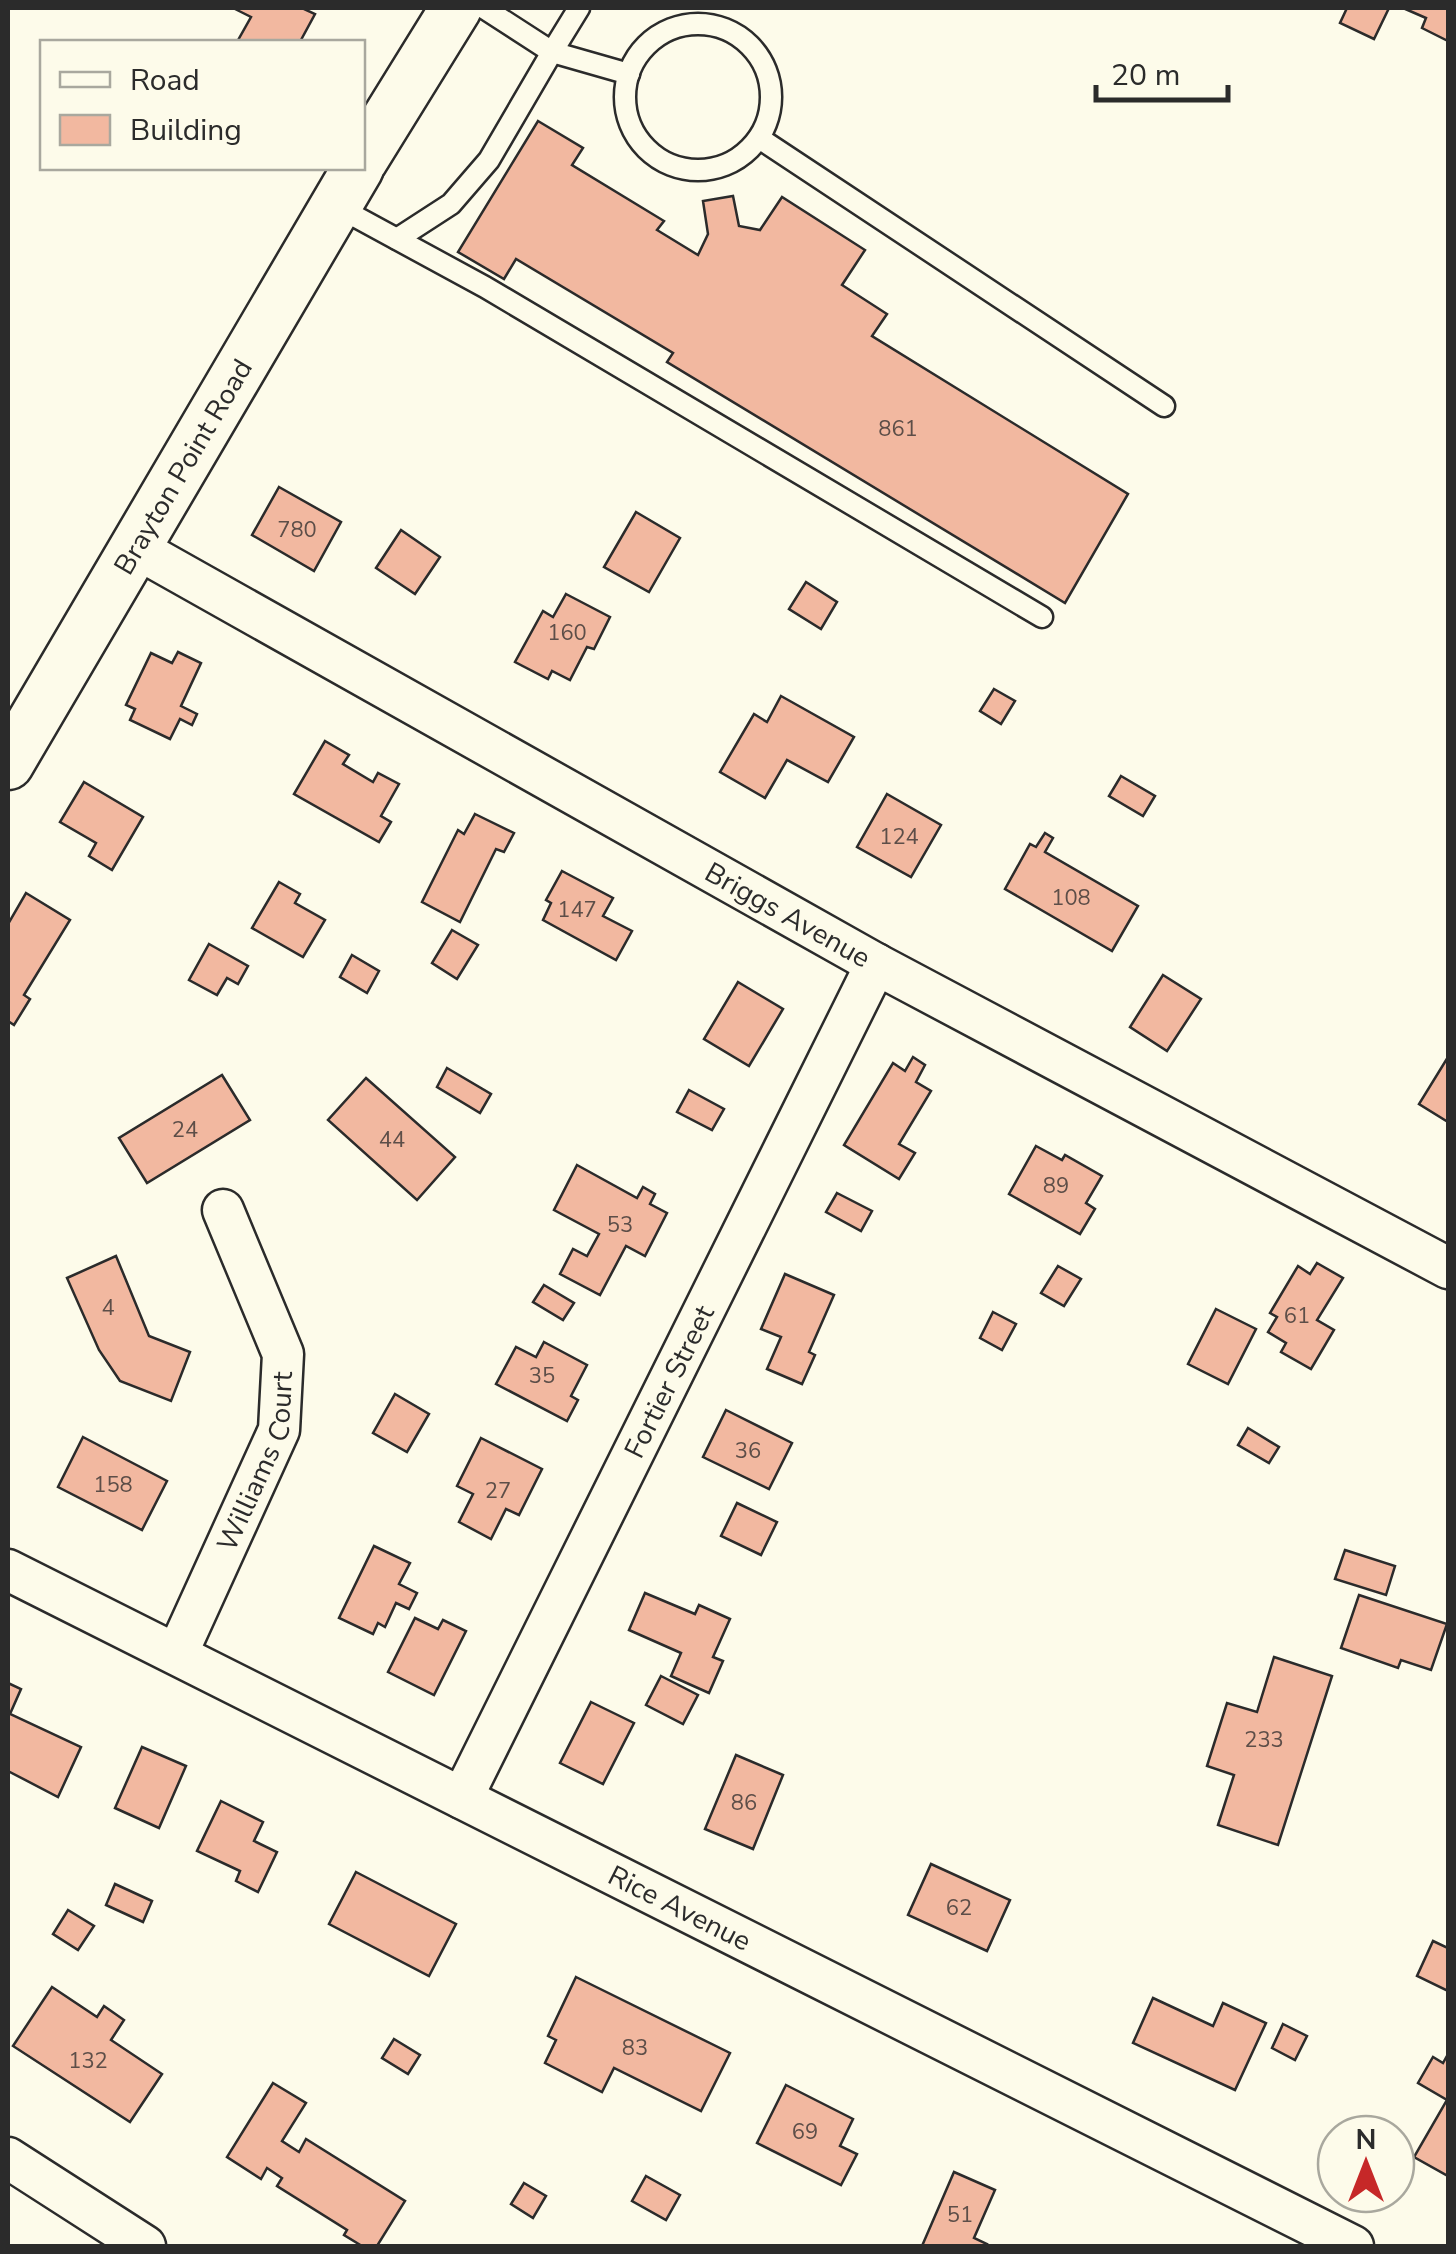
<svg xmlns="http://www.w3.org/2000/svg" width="1456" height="2254" viewBox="0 0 1456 2254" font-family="'Nunito Sans',sans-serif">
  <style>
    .building { fill: #f2b8a0; stroke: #2b2b2b; stroke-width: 2.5 }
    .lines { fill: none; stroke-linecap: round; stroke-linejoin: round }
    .service-casing { stroke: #2b2b2b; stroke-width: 25 }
    .minor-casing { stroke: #2b2b2b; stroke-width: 45 }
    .tertiary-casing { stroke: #2b2b2b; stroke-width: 55 }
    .service { stroke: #fdfbea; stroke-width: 20 }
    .minor { stroke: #fdfbea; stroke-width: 40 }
    .tertiary { stroke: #fdfbea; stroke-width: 50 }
    .labels { text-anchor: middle; stroke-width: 8; stroke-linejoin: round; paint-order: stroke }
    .number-label { font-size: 22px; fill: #5d4e48 }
    .street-label { font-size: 28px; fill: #2b2b2b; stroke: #fdfbea }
  </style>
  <rect width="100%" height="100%" fill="#fdfbea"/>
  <g class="building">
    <polygon points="233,8 302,8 315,14 301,40 307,42 237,42 251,17"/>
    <polygon points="1347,8 1389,8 1374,39 1340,23"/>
    <polygon points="1403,8 1448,8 1448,41 1422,28 1426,18"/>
    <polygon points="538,121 583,148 572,165 664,221 657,230 698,255 708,234 703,201 733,196 739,226 760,230 782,197 865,250 842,285 887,314 872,336 1128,494 1065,603 667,362 673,353 516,259 504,279 458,252"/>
    <polygon points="279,487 341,522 314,571 252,535"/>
    <polygon points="636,512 680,538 649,592 604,567"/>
    <polygon points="401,530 440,557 415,594 376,568"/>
    <polygon points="806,582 837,602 821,629 789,609"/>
    <polygon points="566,594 610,617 594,649 587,647 570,680 552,671 548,679 515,662 543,611 553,617"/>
    <polygon points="178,652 201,663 181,706 197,714 192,725 180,719 170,739 130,720 135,709 126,705 151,653 172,663"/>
    <polygon points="994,689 1015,701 1001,724 980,711"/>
    <polygon points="781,696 854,737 828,782 787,760 765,798 720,772 754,714 767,722"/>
    <polygon points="325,741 349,755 343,764 373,782 378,773 399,784 381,816 391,822 379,842 294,794"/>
    <polygon points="1121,776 1155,796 1143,816 1109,796"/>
    <polygon points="84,782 143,817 112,870 89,856 96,843 60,822"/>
    <polygon points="887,794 941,825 911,877 857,847"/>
    <polygon points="475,814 514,833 504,852 496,849 460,922 422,902 458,830 464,834"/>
    <polygon points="1045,833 1053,838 1045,852 1138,906 1112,951 1005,889 1030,844 1036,847"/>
    <polygon points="562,871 613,898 603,916 632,931 616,960 543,920 551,903 546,900"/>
    <polygon points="279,882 300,894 295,903 325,920 303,957 252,928"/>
    <polygon points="26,893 70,920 24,995 30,999 14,1025 8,1021 8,924"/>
    <polygon points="452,930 478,945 457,979 432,963"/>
    <polygon points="209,944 248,966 238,984 227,978 217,995 189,980"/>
    <polygon points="352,955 379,971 367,993 340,977"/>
    <polygon points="1163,975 1201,999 1167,1051 1130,1027"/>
    <polygon points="738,982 783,1009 749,1066 704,1039"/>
    <polygon points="913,1057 925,1065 916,1082 931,1091 899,1144 915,1153 899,1179 844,1145 893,1063 905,1071"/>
    <polygon points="1448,1057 1448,1122 1419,1104"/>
    <polygon points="447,1068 491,1094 480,1113 437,1087"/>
    <polygon points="222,1075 250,1120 147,1183 119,1138"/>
    <polygon points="366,1078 455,1157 417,1200 328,1120"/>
    <polygon points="689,1090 724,1109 712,1130 677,1112"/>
    <polygon points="1036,1146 1062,1160 1065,1155 1102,1176 1086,1203 1095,1209 1080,1234 1009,1194"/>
    <polygon points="577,1165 637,1198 643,1187 655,1194 650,1204 667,1213 645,1256 626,1246 600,1295 560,1274 573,1249 587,1256 599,1234 554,1210"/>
    <polygon points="837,1193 872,1211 861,1231 826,1212"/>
    <polygon points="116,1256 149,1336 190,1352 171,1401 120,1381 99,1350 67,1278"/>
    <polygon points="1317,1263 1343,1278 1317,1320 1334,1330 1311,1369 1281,1352 1286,1343 1268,1332 1277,1317 1270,1313 1298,1266 1310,1274"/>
    <polygon points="1058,1266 1081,1279 1064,1306 1041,1293"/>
    <polygon points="785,1274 834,1295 809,1352 815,1355 802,1384 767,1369 781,1337 761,1329"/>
    <polygon points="544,1285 574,1303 563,1320 533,1302"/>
    <polygon points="1216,1309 1256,1329 1228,1384 1188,1364"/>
    <polygon points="993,1312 1016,1324 1002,1350 980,1338"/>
    <polygon points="544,1342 587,1365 571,1396 578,1400 567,1421 496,1384 516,1347 536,1357"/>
    <polygon points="395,1394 429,1414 407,1452 373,1433"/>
    <polygon points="726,1410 792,1443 769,1489 703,1457"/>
    <polygon points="1248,1428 1279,1447 1269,1463 1238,1445"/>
    <polygon points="83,1437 167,1481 142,1530 58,1487"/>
    <polygon points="481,1438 542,1469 519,1515 506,1509 491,1539 459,1522 473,1494 457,1486"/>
    <polygon points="737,1503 777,1522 761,1555 721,1536"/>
    <polygon points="374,1546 410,1563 399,1584 417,1593 409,1609 396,1603 385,1627 378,1623 373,1634 339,1618"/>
    <polygon points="1345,1550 1395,1566 1386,1595 1335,1579"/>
    <polygon points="645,1593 695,1614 699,1605 730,1619 713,1657 723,1661 709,1693 671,1676 681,1653 629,1630"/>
    <polygon points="1359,1595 1447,1624 1431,1670 1401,1660 1398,1668 1341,1648"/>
    <polygon points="415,1618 438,1629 443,1620 466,1631 434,1695 388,1672"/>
    <polygon points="1274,1657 1332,1676 1278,1845 1218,1825 1234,1775 1207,1766 1227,1703 1257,1712"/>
    <polygon points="661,1676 698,1695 683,1724 646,1705"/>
    <polygon points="8,1683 21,1689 10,1714 81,1747 58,1797 8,1771"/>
    <polygon points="591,1702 634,1723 603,1784 560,1763"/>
    <polygon points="142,1747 186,1766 159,1828 115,1808"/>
    <polygon points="736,1755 783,1775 753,1849 705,1829"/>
    <polygon points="221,1801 263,1822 254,1841 277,1852 258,1892 236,1881 240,1871 197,1851"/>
    <polygon points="931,1864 1010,1900 987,1951 908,1915"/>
    <polygon points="356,1872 456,1924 429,1976 329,1924"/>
    <polygon points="115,1884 152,1901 143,1922 106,1905"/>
    <polygon points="68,1910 94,1926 78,1950 53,1934"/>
    <polygon points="1433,1941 1448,1948 1448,1991 1417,1976"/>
    <polygon points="576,1977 730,2053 701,2111 614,2068 602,2092 545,2063 556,2040 548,2036"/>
    <polygon points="52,1987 97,2017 104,2006 124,2020 111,2040 162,2074 130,2122 13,2046"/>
    <polygon points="1153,1998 1213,2026 1223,2003 1266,2023 1235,2090 1133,2043"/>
    <polygon points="1283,2024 1307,2036 1295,2060 1272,2048"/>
    <polygon points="394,2039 420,2055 408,2074 382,2058"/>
    <polygon points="1448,2054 1448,2176 1414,2157 1447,2100 1418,2083 1433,2057 1443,2063"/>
    <polygon points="273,2083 306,2103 282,2141 299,2152 306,2139 405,2201 377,2246 362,2246 344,2235 347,2230 277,2186 282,2178 267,2168 261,2179 227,2157"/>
    <polygon points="786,2085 853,2119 840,2146 857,2154 841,2185 757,2143"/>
    <polygon points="954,2172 995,2190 974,2238 987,2244 986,2246 922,2246"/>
    <polygon points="646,2176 680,2195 666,2220 632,2201"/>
    <polygon points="524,2183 546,2196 533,2218 511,2204"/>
  </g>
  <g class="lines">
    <defs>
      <g id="service">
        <polyline points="484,8 552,52 579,8"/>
        <circle cx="698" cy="97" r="73"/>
        <polyline points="759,138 1164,406"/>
        <polyline points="336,206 485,287 1042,617"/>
        <polyline points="397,239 451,204 489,160 552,52 629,74"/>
      </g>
      <g id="minor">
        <path id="s1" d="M136,548L876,964L1448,1268"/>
        <path id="s2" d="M8,1570L1353,2246"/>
        <path id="s3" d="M177,1654L279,1430L283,1354L223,1210"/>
        <path id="s4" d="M462,1798L876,964"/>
        <polyline points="8,2158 145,2246"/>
      </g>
      <g id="tertiary">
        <polyline points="362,160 456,8"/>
        <path id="s5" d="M8,764L358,168"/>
      </g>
    </defs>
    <use href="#service" class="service-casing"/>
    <use href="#minor" class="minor-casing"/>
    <use href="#tertiary" class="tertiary-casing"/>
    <use href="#service" class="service"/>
    <use href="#minor" class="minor"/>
    <use href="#tertiary" class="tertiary"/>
  </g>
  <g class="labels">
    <g class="number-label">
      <text x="898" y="436">861</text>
      <text x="297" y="537">780</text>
      <text x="567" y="640">160</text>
      <text x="899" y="844">124</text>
      <text x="1071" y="905">108</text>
      <text x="577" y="917">147</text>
      <text x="185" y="1137">24</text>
      <text x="392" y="1147">44</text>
      <text x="1056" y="1193">89</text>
      <text x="620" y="1232">53</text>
      <text x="108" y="1315">4</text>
      <text x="1297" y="1323">61</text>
      <text x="542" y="1383">35</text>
      <text x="748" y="1458">36</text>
      <text x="113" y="1492">158</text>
      <text x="498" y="1498">27</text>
      <text x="1264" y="1747">233</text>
      <text x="744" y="1810">86</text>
      <text x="959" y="1915">62</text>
      <text x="635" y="2055">83</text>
      <text x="88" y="2068">132</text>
      <text x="805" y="2139">69</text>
      <text x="960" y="2222">51</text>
    </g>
    <g class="street-label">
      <text dy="10" stroke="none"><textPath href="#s5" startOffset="345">Brayton Point Road</textPath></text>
      <text dy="10" stroke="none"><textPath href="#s1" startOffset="748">Briggs Avenue</textPath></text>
      <text dy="10" stroke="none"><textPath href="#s4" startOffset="465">Fortier Street</textPath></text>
      <text dy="10" stroke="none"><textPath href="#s3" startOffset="210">Williams Court</textPath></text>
      <text dy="10" stroke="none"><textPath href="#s2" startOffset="752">Rice Avenue</textPath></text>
    </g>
  </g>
  <rect width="1456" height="2254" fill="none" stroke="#2b2b2b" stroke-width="20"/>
  <rect x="40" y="40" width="325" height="130" fill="#fdfbea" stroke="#a9a89e" stroke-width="2.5"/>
  <rect x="60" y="72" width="50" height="15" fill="#fdfbea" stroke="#a9a89e" stroke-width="2.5"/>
  <text x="130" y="90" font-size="30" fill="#2b2b2b">Road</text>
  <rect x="60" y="115" width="50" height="30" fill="#f2b8a0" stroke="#a9a89e" stroke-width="2.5"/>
  <text x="130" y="140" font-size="30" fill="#2b2b2b">Building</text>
  <g transform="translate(1366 2164)"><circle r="48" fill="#fdfbea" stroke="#a9a89e" stroke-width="2.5"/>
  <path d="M0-8L18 38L0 25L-18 38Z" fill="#c62828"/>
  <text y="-15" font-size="28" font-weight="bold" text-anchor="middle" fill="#2b2b2b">N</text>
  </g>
  <path d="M1096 85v15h132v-15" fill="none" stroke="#2b2b2b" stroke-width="5"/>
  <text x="1111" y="85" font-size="30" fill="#2b2b2b" stroke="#fdfbea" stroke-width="8" paint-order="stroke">20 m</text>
</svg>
